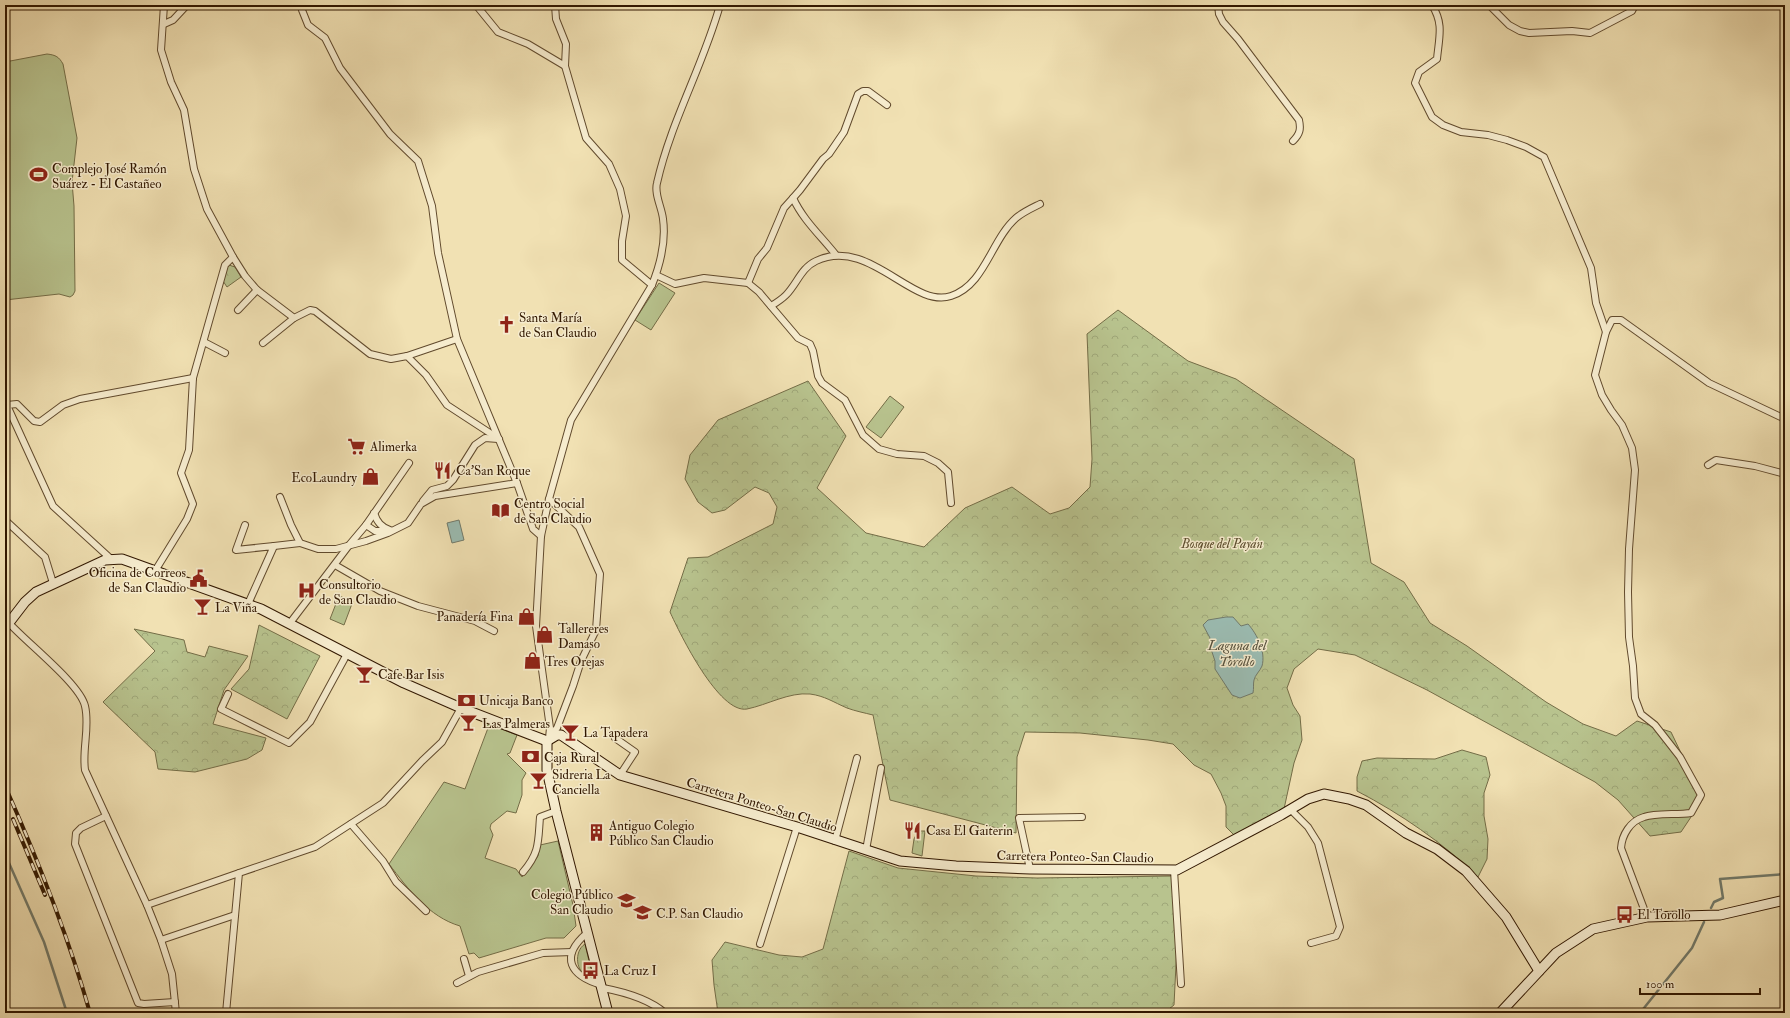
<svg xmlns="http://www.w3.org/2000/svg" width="1790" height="1018" viewBox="0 0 1790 1018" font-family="'IM FELL Double Pica',serif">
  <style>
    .grass { fill: #b8c38e; stroke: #746d47 }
    .forest { fill: url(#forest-crowns); stroke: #746d47 }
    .water { fill: #9bbcb2; stroke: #717a6b }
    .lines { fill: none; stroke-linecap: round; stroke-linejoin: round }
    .stream { stroke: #717a6b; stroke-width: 2.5 }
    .street-casing { stroke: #614a2d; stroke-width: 8 }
    .secondary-casing { stroke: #311700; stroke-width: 11 }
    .street { stroke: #f6ecce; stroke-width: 6 }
    .secondary { stroke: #f6ecce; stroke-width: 9 }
    .rail-casing { stroke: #311700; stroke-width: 4 }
    .rail { stroke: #f6ecce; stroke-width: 2.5; stroke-dasharray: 8; stroke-linecap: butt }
    .labels { text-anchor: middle; stroke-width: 3; stroke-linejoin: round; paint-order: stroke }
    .poi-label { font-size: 13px; fill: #311700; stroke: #f6ecce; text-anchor: start }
    .park-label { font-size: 13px; font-style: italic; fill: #5a4b2b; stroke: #f6ecce }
    .street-label { font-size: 13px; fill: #311700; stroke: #f6ecce }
    .water-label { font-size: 14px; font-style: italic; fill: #56513e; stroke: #f6ecce }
  </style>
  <defs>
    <pattern id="forest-crowns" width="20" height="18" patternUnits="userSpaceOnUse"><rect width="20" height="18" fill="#b8c38e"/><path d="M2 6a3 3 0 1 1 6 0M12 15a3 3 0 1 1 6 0" fill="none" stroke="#9fa779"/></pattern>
  </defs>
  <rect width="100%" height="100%" fill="#f1e1b3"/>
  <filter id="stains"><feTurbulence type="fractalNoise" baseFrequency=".005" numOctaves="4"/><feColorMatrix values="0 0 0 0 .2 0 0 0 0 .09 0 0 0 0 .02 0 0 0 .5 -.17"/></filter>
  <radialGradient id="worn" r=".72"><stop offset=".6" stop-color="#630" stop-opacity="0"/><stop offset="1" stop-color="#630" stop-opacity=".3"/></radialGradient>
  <g class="grass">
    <path d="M47,54C56,55 59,57 63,64L77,138L72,182L74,206L75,291L73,295L70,297L59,294L5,300V62Z"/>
    <polygon points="659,283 675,293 651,330 635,320"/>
    <polygon points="890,396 904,407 881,438 866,427"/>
    <polygon points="339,596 353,601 344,625 330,619"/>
    <path d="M486,723L517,735L510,753L507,754L526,773L522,780V795L516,813L507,811L491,824L490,828L493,835L485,858L516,869L522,877L538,856L540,845L558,841L573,905L576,926L564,938H546L479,958L474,953L469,954L460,926C429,917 408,889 389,864L444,782L465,789L488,728Z"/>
    <path d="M585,944L592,974C577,979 572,952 585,944Z"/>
  </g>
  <g class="forest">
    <polygon points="229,265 235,267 241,277 227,287 223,281 227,267"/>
    <path d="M1118,310L1188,361L1236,379L1354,459L1371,563L1404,582L1430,623L1467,646L1546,702L1583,724L1616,736L1637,721L1671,732L1703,799L1681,832L1650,836L1618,800L1595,782L1427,690L1355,655L1318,649L1294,669L1287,688L1293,705L1300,716L1302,740L1294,763L1284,809L1234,835L1226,827V806L1221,793L1211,774L1194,765L1173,744L1148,740L1080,733L1025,732L1017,757L1016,833L890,800L873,715C865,713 855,711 847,708C833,702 825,696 810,694C789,692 767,705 747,709C719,714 680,634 670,612L688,558L708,557L773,524L777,507L769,493L755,487L725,510L712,513L698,502L685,479L690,455L718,420L808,381L846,436L817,488L866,533L924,547L965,508L1012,487L1050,514L1069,508L1090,487L1092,459L1087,334Z"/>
    <polygon points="259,625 320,656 287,719 231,689 249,669"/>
    <polygon points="134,629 184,640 187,652 205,657 209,646 248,656 224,690 213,724 266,738 262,750 247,759 195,772 158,769 155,752 103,702 155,651"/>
    <path d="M1462,750L1486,757L1490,775L1484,793V816L1488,839L1487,859L1478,877C1442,842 1401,814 1357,791V777L1362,761L1377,758L1435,759Z"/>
    <polygon points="918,831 925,831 922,856 912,853 914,839"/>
    <polygon points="849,851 898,868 976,876 1037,878 1174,876 1178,924 1174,1005 1164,1013 718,1013 714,985 712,960 725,942 779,955 802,957 823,949"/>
  </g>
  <g class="water">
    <polygon points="459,520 464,540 452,543 447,523"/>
    <path d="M1226,617H1233L1241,626L1248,624C1257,634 1266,652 1262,666C1260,671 1255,675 1254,680C1253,684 1254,688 1253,693L1240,698L1232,695L1215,669V661L1210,646V638L1203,625L1208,620Z"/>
  </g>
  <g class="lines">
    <g class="stream">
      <polyline points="5,854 44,942 67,1013"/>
      <polyline points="1711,908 1714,902 1723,898 1720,879 1785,874"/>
      <polyline points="1640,1013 1692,948 1704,922"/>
    </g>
    <defs>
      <g id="street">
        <polyline points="164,5 161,50 171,82 184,110 194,169 207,209 233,257"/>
        <polyline points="302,5 302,10 308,25 325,38 340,68 390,134 418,161 432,206 438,253 457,339 517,483 533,529 541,536"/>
        <polyline points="476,5 498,32 528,44 565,66 586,138 609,164 620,189 626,216 622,241 622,260 652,285"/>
        <polyline points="555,5 556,19 566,44 565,66"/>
        <path d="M1218,5L1219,14L1223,22L1238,39L1299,120C1301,129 1300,134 1293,141"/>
        <path d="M1432,5C1444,24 1439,37 1437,59L1419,72L1415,83L1432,117L1443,125L1461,132L1488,135L1507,140L1526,147L1544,157L1591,268L1596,303L1606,332L1595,375L1602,395L1611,410L1622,425L1632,448L1635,470L1629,549L1628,592L1629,637L1633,666L1635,698L1641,714L1655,725L1680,757L1701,795L1691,813C1677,815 1655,813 1644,817C1630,821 1622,835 1621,848L1647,917"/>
        <polyline points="1489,5 1509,25 1520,31 1529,33 1572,31 1590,33 1632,11 1635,5"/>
        <polyline points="164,24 173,20 187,5"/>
        <polyline points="793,198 800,190 823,159 829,154 844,132 858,94 863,91 868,91 887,105"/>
        <polyline points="656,275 675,284 704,278 748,283 759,292 798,338 810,344 813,351 818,376 822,383 845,400 863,435 879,449 897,454 924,456 938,463 948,472 951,503"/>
        <path d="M748,283L758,259L767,248L784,208L793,198C803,220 821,236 836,255"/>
        <path d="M771,306C776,303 782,299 786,295C797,284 801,268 816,261C869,236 912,309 951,296C985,285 991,240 1016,218C1023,212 1032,208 1040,204"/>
        <polyline points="238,310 257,290"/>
        <polyline points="1606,332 1612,320 1621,320 1709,383 1785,419"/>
        <polyline points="204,342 225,353"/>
        <polyline points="263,343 294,318"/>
        <polyline points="407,356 457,339"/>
        <polyline points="5,401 53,506 111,559"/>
        <polyline points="7,405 17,404 34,421 40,422 63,405 80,399 193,378"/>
        <polyline points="1708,465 1716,460 1755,466 1785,474"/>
        <polyline points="280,497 291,525 300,543 318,549 336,549 366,541 388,533 408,523 421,504 435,496 517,483"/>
        <polyline points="549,499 579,527 600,574 596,630 581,661 573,686 557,728 550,736"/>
        <polyline points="423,501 432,490 447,486 453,480 475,445 485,438 498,439"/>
        <path d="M374,513C377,522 381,527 390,530"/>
        <polyline points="5,520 45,557 53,583"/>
        <polyline points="245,525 236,550 274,546 248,604"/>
        <polyline points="366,525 375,531 386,531"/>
        <polyline points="274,546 300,543"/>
        <polyline points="335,565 380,591 418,606 475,621 494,631"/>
        <polyline points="155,571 187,519 193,504 181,473 189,450 193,378 225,265 233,257 245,276 257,290 294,318 310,310 315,311 370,354 391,359 407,356 426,375 447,405 499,439"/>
        <path d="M9,623C27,643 80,684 85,706C90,727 82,749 85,770L147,905L161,940L172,974L176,1013"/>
        <polyline points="290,623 350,544 366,525 409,463"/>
        <polyline points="228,694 221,709 289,743 310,722 347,654"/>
        <path d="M549,738L550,728L536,626L541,536L549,499L571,420L652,285C660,265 666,240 663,219C662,208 654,194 657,183C671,121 703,66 720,5"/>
        <polyline points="615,738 635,752 620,775"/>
        <polyline points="1290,809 1308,827 1318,843 1340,927 1336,936 1311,943"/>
        <polyline points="106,816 81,828 76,833 75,844 138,1003 144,1004 175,1002"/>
        <polyline points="351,824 383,861 396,882 426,911"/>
        <polyline points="835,841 857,758"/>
        <polyline points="866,850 881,768"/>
        <polyline points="1030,869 1019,818 1082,817"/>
        <polyline points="1174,870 1181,984"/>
        <path d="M523,872C540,852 538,842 540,817L556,811"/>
        <polyline points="147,905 239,873"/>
        <path d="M587,933C559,957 570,976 602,985"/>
        <polyline points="161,940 235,915"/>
        <polyline points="760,944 797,827"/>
        <polyline points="464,959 469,976"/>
        <polyline points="457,983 478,972 543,953 572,952"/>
        <path d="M603,988C624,992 649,999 665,1013"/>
        <polyline points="226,1013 239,873 315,847 383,803 422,761 442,742 461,708"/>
      </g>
      <g id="secondary">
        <polyline points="5,628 25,602 36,592 105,560 122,559 261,609 404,683 461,708 547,741"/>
        <polyline points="547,741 557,735 561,735 620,775 797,827 900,861 956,866 1030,869 1177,870 1281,815 1308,799 1324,794 1349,799 1366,805 1406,833 1437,849 1466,871 1506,917 1539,971"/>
        <polyline points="547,741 547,770 556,811 608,1013"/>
        <polyline points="1500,1013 1556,953 1593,929 1647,917 1720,915 1785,900"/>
      </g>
    </defs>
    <use href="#street" class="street-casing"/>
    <use href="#secondary" class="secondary-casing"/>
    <use href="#street" class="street"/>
    <use href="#secondary" class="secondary"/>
    <defs>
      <g id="rail">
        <path d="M5,786C38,860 68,935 90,1013"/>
        <polyline points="13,819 45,895"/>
      </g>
    </defs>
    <use href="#rail" class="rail-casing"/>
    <use href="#rail" class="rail"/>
  </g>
  <defs>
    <symbol id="stadium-bare" viewBox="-9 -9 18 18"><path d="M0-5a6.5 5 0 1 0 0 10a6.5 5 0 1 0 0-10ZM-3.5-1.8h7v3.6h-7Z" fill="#8f2418" stroke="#f6ecce" stroke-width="2.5" paint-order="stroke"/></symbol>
    <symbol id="church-bare" viewBox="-9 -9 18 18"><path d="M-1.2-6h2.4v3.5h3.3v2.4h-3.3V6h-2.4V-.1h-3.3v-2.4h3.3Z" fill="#8f2418" stroke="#f6ecce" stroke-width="2.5" paint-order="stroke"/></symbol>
    <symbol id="supermarket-bare" viewBox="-9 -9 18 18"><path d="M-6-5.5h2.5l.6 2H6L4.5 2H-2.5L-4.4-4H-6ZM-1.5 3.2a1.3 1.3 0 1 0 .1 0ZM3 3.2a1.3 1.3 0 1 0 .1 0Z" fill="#8f2418" stroke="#f6ecce" stroke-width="2.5" paint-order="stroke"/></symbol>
    <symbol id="restaurant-bare" viewBox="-9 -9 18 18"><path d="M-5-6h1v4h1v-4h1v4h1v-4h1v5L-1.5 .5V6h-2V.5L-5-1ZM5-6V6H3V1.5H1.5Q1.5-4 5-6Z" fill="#8f2418" stroke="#f6ecce" stroke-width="2.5" paint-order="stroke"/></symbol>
    <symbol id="shop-bare" viewBox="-9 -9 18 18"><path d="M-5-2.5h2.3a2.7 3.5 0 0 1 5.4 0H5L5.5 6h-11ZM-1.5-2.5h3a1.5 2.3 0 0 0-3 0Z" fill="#8f2418" stroke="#f6ecce" stroke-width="2.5" paint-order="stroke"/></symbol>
    <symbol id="library-bare" viewBox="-9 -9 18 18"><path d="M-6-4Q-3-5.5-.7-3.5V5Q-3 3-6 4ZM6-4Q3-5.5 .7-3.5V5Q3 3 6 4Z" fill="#8f2418" stroke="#f6ecce" stroke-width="2.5" paint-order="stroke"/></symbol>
    <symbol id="civic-bare" viewBox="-9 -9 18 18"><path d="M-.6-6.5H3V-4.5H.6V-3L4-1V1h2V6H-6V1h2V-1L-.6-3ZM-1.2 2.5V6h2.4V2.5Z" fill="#8f2418" stroke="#f6ecce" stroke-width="2.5" paint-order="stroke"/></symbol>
    <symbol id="hospital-bare" viewBox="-9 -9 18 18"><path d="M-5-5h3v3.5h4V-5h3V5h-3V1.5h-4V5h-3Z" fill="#8f2418" stroke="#f6ecce" stroke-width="2.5" paint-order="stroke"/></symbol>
    <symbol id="bar-bare" viewBox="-9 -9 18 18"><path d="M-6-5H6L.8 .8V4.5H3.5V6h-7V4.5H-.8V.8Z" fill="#8f2418" stroke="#f6ecce" stroke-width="2.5" paint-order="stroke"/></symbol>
    <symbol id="bank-bare" viewBox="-9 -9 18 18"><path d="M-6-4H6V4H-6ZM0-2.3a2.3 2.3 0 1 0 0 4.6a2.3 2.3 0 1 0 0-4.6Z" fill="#8f2418" stroke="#f6ecce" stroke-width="2.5" paint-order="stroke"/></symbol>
    <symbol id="building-bare" viewBox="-9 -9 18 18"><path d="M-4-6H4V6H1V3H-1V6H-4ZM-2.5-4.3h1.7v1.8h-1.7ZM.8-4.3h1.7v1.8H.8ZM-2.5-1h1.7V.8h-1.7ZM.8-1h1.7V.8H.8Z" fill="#8f2418" stroke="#f6ecce" stroke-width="2.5" paint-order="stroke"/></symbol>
    <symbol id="school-bare" viewBox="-9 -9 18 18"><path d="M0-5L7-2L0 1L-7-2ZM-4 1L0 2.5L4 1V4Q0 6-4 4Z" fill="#8f2418" stroke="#f6ecce" stroke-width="2.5" paint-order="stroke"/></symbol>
    <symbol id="bus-bare" viewBox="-9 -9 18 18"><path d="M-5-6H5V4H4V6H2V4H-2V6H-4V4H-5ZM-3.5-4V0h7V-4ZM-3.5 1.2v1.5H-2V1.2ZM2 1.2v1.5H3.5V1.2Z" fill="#8f2418" stroke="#f6ecce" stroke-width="2.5" paint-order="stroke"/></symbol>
  </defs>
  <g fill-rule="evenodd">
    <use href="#stadium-bare" x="26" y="162" width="25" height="25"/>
    <use href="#church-bare" x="494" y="312" width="25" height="25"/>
    <use href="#supermarket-bare" x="344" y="434" width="25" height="25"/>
    <use href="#restaurant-bare" x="430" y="458" width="25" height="25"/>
    <use href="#shop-bare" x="358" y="464" width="25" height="25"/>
    <use href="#library-bare" x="488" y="498" width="25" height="25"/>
    <use href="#civic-bare" x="186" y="566" width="25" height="25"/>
    <use href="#hospital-bare" x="294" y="578" width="25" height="25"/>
    <use href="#bar-bare" x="190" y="594" width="25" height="25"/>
    <use href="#shop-bare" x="514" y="604" width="25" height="25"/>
    <use href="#shop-bare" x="532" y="622" width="25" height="25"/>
    <use href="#shop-bare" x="520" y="648" width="25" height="25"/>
    <use href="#bar-bare" x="352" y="662" width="25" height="25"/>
    <use href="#bank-bare" x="454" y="688" width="25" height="25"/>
    <use href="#bar-bare" x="456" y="710" width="25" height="25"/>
    <use href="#bar-bare" x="558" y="720" width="25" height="25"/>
    <use href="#bank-bare" x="518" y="744" width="25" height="25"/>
    <use href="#bar-bare" x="526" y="768" width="25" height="25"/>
    <use href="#restaurant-bare" x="900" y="818" width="25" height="25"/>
    <use href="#building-bare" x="584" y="820" width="25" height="25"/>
    <use href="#school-bare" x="614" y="888" width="25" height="25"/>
    <use href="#school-bare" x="630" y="900" width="25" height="25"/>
    <use href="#bus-bare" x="1612" y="902" width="25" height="25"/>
    <use href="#bus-bare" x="578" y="958" width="25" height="25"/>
  </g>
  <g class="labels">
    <g class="poi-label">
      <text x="52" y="173">Complejo José Ramón<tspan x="52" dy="15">Suárez - El Castañeo</tspan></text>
      <text x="519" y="322">Santa María<tspan x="519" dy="15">de San Claudio</tspan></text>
      <text x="370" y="451">Alimerka</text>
      <text x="456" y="475">Ca'San Roque</text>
      <text x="357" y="482" text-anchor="end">EcoLaundry</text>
      <text x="514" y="508">Centro Social<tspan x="514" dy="15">de San Claudio</tspan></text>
      <text x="186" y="577" text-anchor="end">Oficina de Correos<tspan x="186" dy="15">de San Claudio</tspan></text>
      <text x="319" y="589">Consultorio<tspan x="319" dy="15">de San Claudio</tspan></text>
      <text x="215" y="612">La Viña</text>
      <text x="513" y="621" text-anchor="end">Panadería Fina</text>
      <text x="558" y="633">Tallereres<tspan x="558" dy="15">Damaso</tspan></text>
      <text x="545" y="666">Tres Orejas</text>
      <text x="378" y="679">Cafe Bar Isis</text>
      <text x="479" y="705">Unicaja Banco</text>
      <text x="482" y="728">Las Palmeras</text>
      <text x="583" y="737">La Tapadera</text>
      <text x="544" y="762">Caja Rural</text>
      <text x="552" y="779">Sidreria La<tspan x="552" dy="15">Canciella</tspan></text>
      <text x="609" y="830">Antiguo Colegio<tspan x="609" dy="15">Público San Claudio</tspan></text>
      <text x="926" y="835">Casa El Gaiterin</text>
      <text x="613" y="899" text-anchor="end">Colegio Público<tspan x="613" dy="15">San Claudio</tspan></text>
      <text x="656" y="918">C.P. San Claudio</text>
      <text x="1637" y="919">El Torollo</text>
      <text x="604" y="975">La Cruz I</text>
    </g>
    <g class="park-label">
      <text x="1222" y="548">Bosque del Payán</text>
    </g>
    <g class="street-label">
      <text transform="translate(762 804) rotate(17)" y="5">Carretera Ponteo-San Claudio</text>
      <text transform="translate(1075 856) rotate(1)" y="5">Carretera Ponteo-San Claudio</text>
    </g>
    <g class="water-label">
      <text x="1237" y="650">Laguna del<tspan x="1237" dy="16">Torollo</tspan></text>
    </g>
  </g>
  <rect width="1790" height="1018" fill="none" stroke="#f1e1b3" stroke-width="20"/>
  <rect x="6" y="6" width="1778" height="1006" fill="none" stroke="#311700" stroke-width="2"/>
  <rect x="10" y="10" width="1770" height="998" fill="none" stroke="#311700"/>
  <path d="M1640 988v6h120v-6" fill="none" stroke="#311700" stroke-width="2"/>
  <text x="1646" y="988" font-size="12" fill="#311700" stroke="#f6ecce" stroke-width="3" paint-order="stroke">100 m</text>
  <rect width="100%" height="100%" filter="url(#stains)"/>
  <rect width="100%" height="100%" fill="url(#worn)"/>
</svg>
